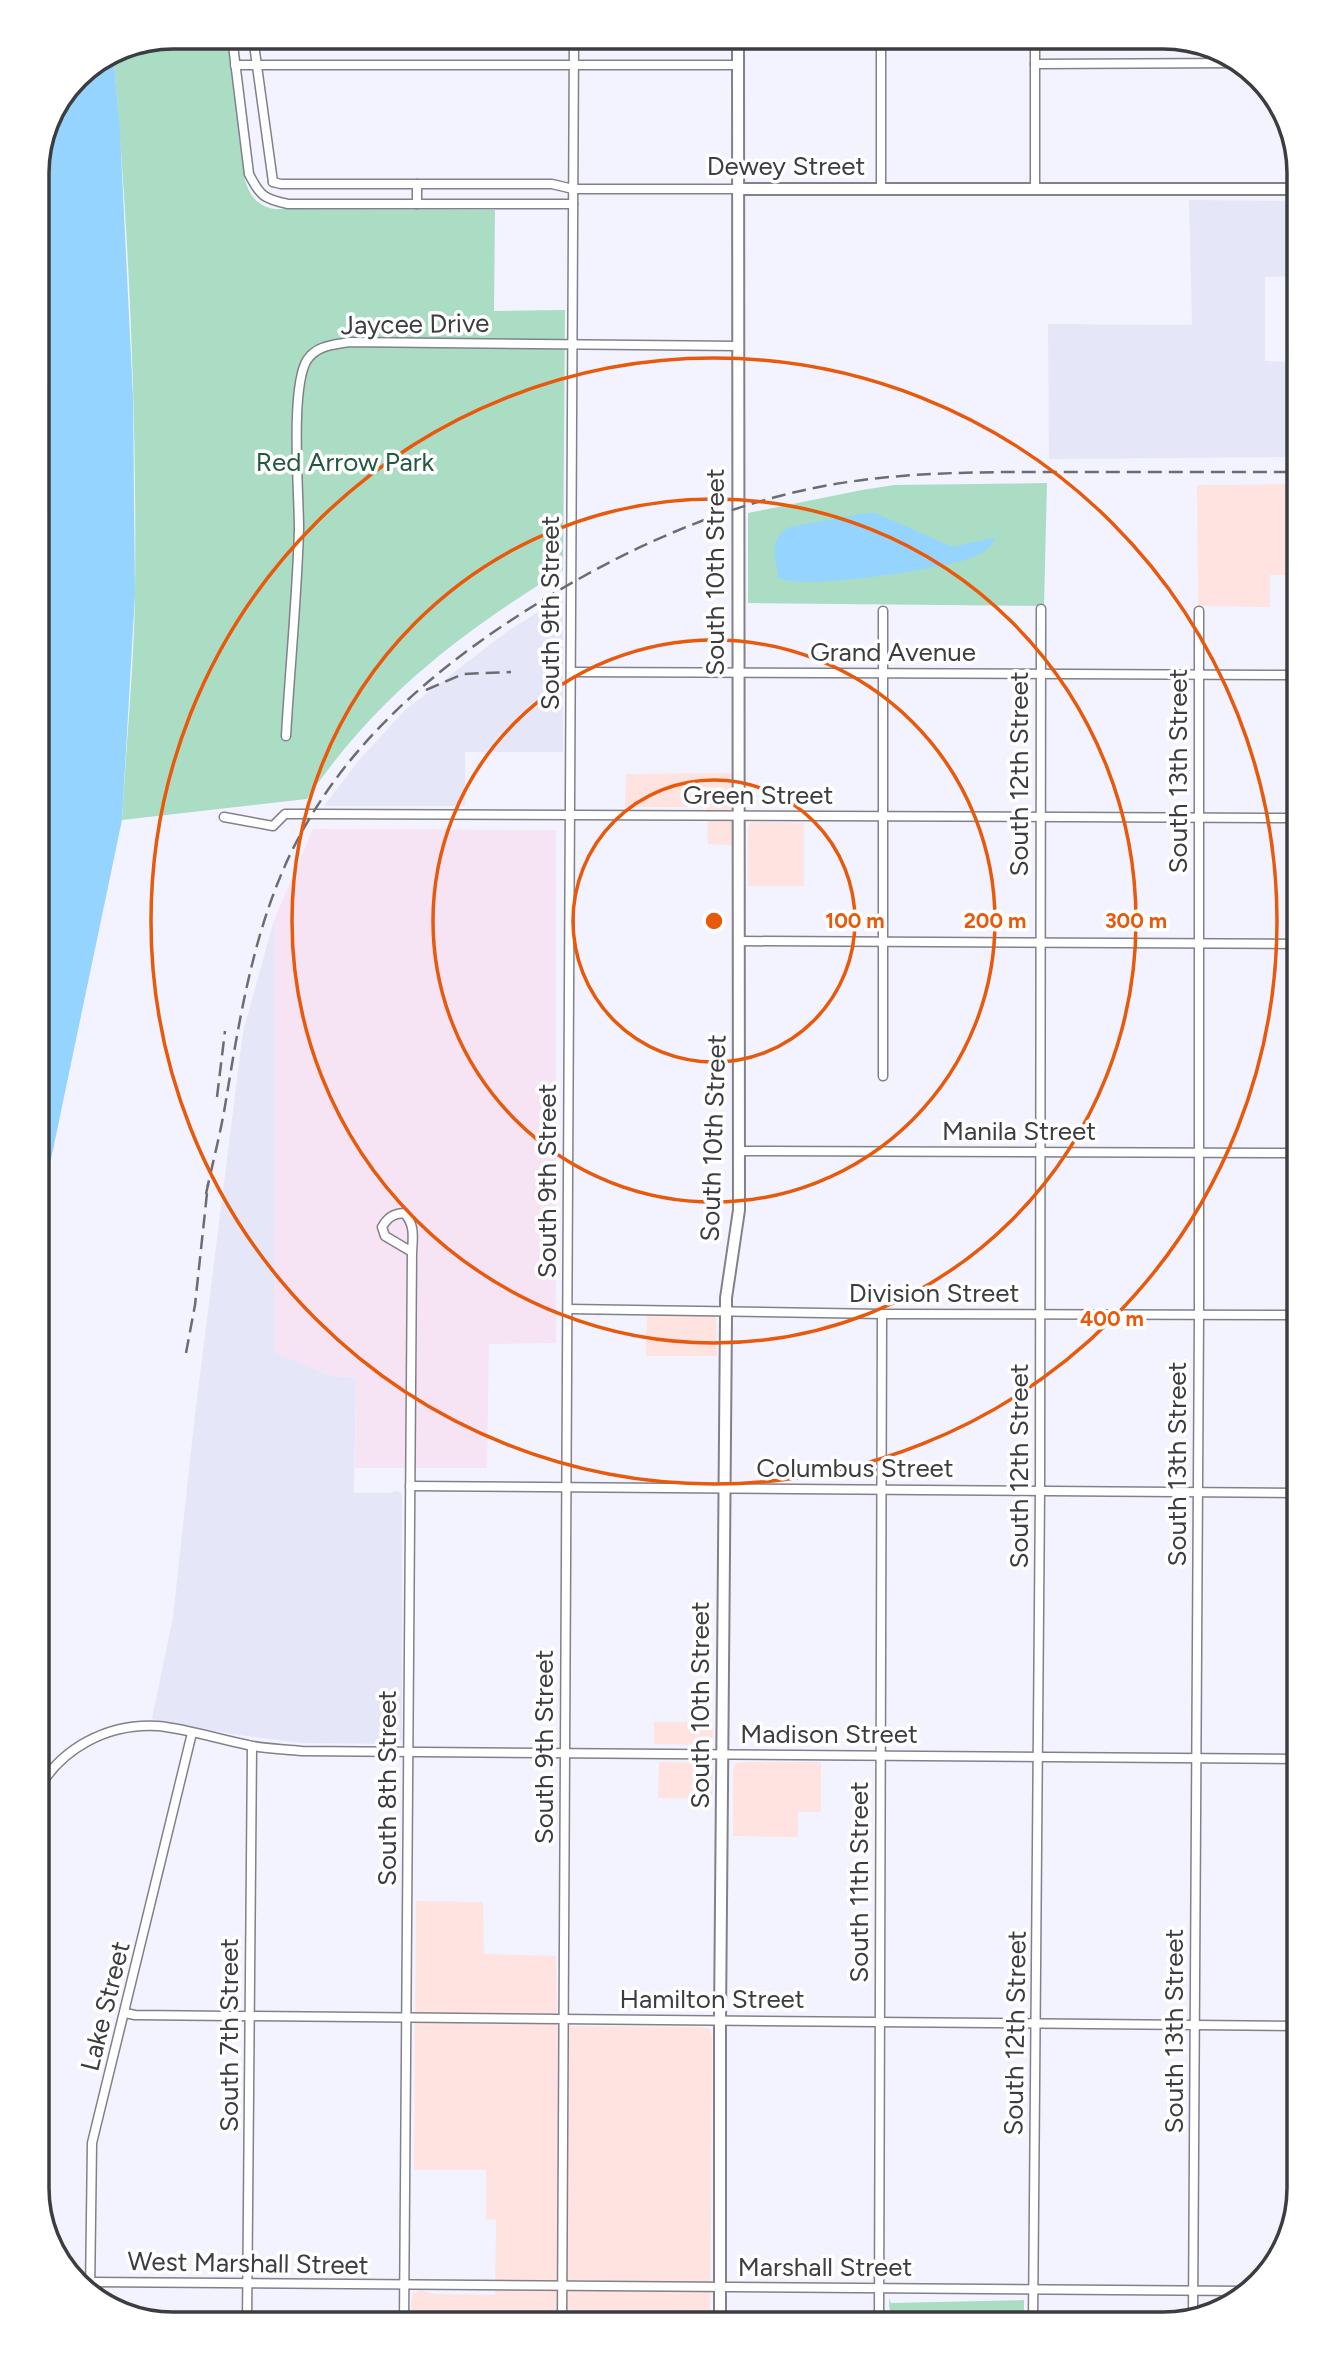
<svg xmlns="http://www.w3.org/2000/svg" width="1336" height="2361" viewBox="0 0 1336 2361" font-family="Figtree,sans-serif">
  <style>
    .commercial { fill: #fee3e0 }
    .built { fill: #e5e7f9 }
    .education { fill: #f6e4f5 }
    .green { fill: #abddc4 }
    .water { fill: #95d4fe }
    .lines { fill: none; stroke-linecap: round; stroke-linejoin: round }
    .street-casing { stroke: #80818b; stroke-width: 11 }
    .secondary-casing { stroke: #80818b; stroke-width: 14 }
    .street { stroke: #fff; stroke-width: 8 }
    .secondary { stroke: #fff; stroke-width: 10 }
    .rail { stroke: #6c6d73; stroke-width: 2.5; stroke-dasharray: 14 7; stroke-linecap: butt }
    .ring { fill: none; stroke: #e8590c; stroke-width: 3.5 }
    .labels { text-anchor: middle; stroke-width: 7; stroke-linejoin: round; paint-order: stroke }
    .street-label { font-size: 26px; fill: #3c3d41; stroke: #fff }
    .park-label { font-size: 26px; fill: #235942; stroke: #fff }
    .rim { fill: none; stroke: #3c3d41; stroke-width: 3.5 }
    .centre { fill: #e8590c; stroke: #fff; stroke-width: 3.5 }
    .ring-label { font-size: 21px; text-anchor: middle; font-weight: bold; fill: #e8590c; stroke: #fff; stroke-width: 7; stroke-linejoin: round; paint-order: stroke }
  </style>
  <rect width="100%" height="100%" fill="#f2f3fe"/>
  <g class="commercial">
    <polygon points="1299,484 1299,575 1270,575 1270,607 1198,606 1197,485"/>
    <polygon points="732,773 732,845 708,844 707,807 625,807 626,774"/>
    <polygon points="755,822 804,823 804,886 748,886 748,827 750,823"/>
    <polygon points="647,1314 716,1316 717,1356 646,1356"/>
    <polygon points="654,1722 713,1722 713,1737 712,1741 705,1745 654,1744"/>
    <polygon points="659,1762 709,1763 713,1768 712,1799 658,1798"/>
    <polygon points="740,1762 821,1762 821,1812 798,1812 798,1837 733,1836 733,1769 735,1764"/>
    <polygon points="416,1901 483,1902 484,1954 556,1956 557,2026 700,2027 710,2029 712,2038 710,2324 413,2324 411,2303 413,2293 421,2290 434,2294 495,2295 496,2220 486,2219 486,2170 414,2170"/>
  </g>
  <g class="built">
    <polygon points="1189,200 1299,201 1299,276 1265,277 1265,361 1299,362 1299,457 1049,459 1048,324 1192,325"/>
    <polygon points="563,596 563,752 465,752 465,806 324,806 359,760 405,710 505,633"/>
    <polygon points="274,920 274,1351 328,1375 356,1378 354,1493 391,1493 396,1491 400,1492 402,1496 402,1739 398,1743 392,1744 302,1743 238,1735 152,1719 173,1617 195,1415 243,1032"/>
  </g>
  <polygon class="education" points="313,829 556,830 556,1343 489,1344 487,1468 355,1468 356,1378 328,1375 274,1352 274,920"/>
  <g class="green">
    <path d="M173,37H227L245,180C250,197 258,206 275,209L495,210L494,311L565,310L563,570C461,632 375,698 307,799L122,820C126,745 134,668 135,593C137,413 129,231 113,52L121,47Z"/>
    <polygon points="1047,483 1044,606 748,603 748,513 862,490 894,485"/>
    <polygon points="889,2298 891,2303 1024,2300 1024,2324 890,2324"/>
  </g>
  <g class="water">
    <polygon points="113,52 120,132 133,397 135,594 122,820 37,1226 37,164 47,120 77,76"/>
    <path d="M867,513H875L953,547L992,538L995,540C989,551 976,556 965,560C937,569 801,591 779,578C775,558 768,538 790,527Z"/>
  </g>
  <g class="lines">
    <defs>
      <g id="street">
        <path d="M232,37L249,174C260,196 264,199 288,204H573"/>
        <polyline points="253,37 273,182"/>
        <polyline points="881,37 881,189"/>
        <polyline points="1035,64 1242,63"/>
        <polyline points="235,65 738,65"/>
        <polyline points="273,182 281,184 552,184 573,189 738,189"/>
        <polyline points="1035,189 1035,37"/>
        <polyline points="417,204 417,184"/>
        <polyline points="883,611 883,1076"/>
        <polyline points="571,672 1299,675"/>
        <path d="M286,736C290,667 297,598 299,529C299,492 290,388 307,360C317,345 334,345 349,342L738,346"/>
        <polyline points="224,817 273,826 285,814 312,814 1299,818"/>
        <polyline points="739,941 1299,944"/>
        <polyline points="739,1151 1299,1153"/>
        <polyline points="568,1309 882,1314 1299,1315"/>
        <polyline points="410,1486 1299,1493"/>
        <path d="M37,1792C60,1748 108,1723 158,1726C188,1729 218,1739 248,1745C265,1749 284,1749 302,1751L1299,1759"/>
        <polyline points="125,2013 135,2015 1299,2026"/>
        <polyline points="90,2282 1245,2291"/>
        <polyline points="90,2293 92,2143 192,1733"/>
        <polyline points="1193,2317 1199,1315 1199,611"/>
        <polyline points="247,2324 252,1746"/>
        <path d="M404,2324L412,1252C413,1237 415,1224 404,1213C393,1214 388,1217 382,1227L385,1236L412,1252"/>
        <polyline points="562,2324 574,37"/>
        <polyline points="879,2324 882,1314"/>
        <polyline points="1033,2324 1040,1491 1041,609"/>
      </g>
      <g id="secondary">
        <polyline points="738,189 1299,189"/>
        <polyline points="720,2324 720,2020 726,1318 726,1298 739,1210 738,37"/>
      </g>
    </defs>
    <use href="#street" class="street-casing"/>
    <use href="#secondary" class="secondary-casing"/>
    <use href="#street" class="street"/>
    <use href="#secondary" class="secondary"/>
    <g class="rail">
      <polyline points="426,690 463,674 511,672"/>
      <polyline points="217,1097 225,1031"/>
      <path d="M206,1194C212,1165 220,1136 225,1106C239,1022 252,937 288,859C333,763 406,693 492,633C590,566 701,510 819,487C901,471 983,472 1066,472C1144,472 1222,472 1299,472"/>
      <polyline points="186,1353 195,1305 208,1184"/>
    </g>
  </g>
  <g class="ring">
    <circle cx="714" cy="921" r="141"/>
    <circle cx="714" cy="921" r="281"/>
    <circle cx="714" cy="921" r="422"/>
    <circle cx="714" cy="921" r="563"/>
  </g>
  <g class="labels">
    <g class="street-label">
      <text x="786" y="175">Dewey Street</text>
      <text transform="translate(415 324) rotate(-1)" y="9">Jaycee Drive</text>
      <text transform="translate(715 572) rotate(-90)" y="9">South 10th Street</text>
      <text transform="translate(550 613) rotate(-90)" y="9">South 9th Street</text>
      <text x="893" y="661">Grand Avenue</text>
      <text transform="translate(1178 771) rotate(-90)" y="9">South 13th Street</text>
      <text transform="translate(1019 774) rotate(-90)" y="9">South 12th Street</text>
      <text x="758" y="804">Green Street</text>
      <text x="1019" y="1140">Manila Street</text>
      <text transform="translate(713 1138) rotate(-88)" y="9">South 10th Street</text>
      <text transform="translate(547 1181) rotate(-90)" y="9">South 9th Street</text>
      <text x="934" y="1302">Division Street</text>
      <text transform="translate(1177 1464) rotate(-90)" y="9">South 13th Street</text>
      <text transform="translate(1019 1466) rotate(-90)" y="9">South 12th Street</text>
      <text x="855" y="1477">Columbus Street</text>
      <text transform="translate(700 1705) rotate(-90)" y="9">South 10th Street</text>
      <text x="829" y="1743">Madison Street</text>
      <text transform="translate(544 1747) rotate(-90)" y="9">South 9th Street</text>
      <text transform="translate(387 1788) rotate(-90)" y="9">South 8th Street</text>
      <text transform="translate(859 1882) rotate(-90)" y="9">South 11th Street</text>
      <text x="712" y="2008">Hamilton Street</text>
      <text transform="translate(105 2006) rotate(-76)" y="9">Lake Street</text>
      <text transform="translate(1174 2031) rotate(-90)" y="9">South 13th Street</text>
      <text transform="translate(1015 2033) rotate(-89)" y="9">South 12th Street</text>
      <text transform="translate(229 2035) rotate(-90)" y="9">South 7th Street</text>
      <text transform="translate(248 2263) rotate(1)" y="9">West Marshall Street</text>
      <text x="825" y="2276">Marshall Street</text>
    </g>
    <g class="park-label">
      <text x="345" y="471">Red Arrow Park</text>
    </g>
  </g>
  <path d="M0 0H1336V2361H0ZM173 49H1163A124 124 0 0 1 1287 173V2188A124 124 0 0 1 1163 2312H173A124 124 0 0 1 49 2188V173A124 124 0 0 1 173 49Z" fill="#fff" fill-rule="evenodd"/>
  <path class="rim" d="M173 49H1163A124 124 0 0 1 1287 173V2188A124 124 0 0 1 1163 2312H173A124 124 0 0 1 49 2188V173A124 124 0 0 1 173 49Z"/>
  <circle cx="714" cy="921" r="10" class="centre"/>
  <g class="ring-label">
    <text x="855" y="928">100 m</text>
    <text x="995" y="928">200 m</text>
    <text x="1136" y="928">300 m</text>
    <text x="1112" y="1326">400 m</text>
  </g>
</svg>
